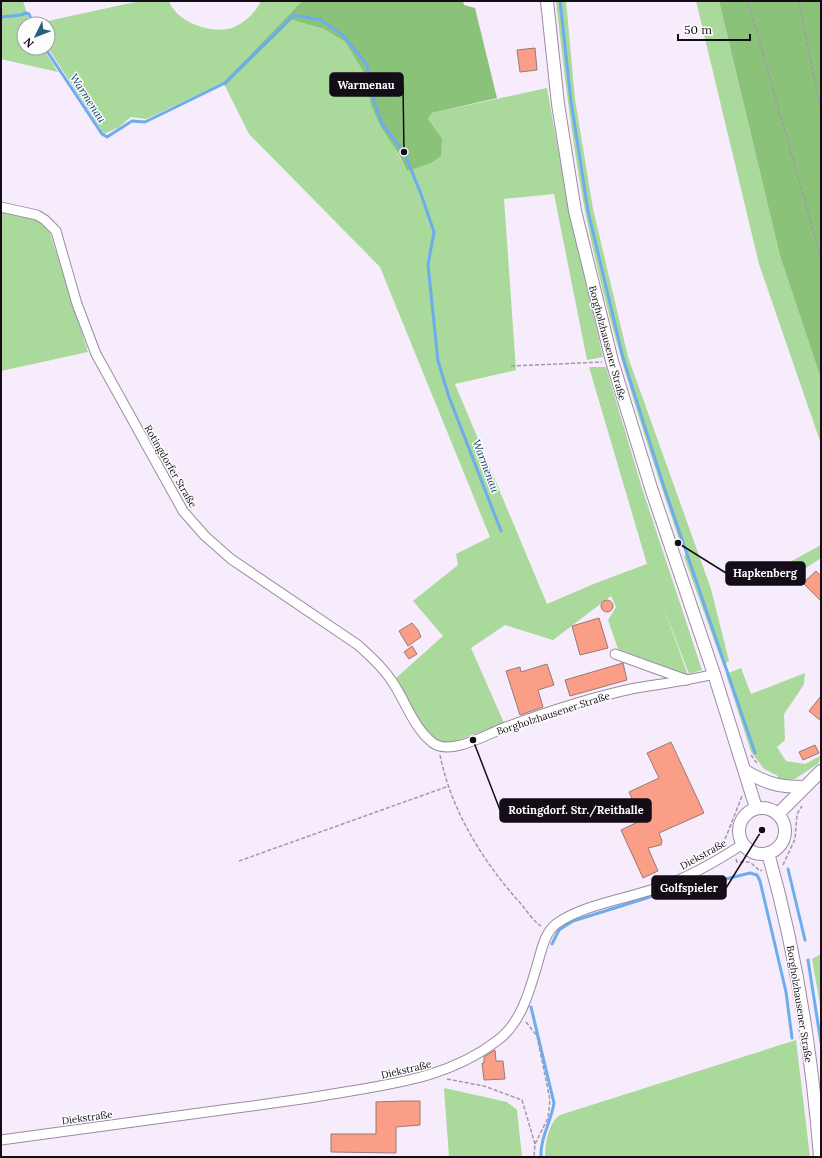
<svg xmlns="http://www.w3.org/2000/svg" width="822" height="1158" viewBox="0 0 822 1158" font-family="Lora,serif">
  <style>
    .green { fill: #a9d99b }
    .forest { fill: #8bc27a }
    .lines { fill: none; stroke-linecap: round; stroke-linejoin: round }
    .stream { stroke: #6daced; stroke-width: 3 }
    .building { fill: #fa9e88; stroke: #997972 }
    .minor-casing { stroke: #9b8aa3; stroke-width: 11 }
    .major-casing { stroke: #9b8aa3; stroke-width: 14 }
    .path { stroke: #a299a7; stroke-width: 1.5; stroke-dasharray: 4 2; stroke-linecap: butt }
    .minor { stroke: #fff; stroke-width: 9 }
    .major { stroke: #fff; stroke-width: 12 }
    .labels { text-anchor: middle; stroke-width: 3; stroke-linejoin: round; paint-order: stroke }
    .street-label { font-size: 10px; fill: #140d17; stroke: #fdfdfd }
    .water-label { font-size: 11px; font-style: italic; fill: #16436d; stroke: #fdfdfd }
    .leader { fill: none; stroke: #140d17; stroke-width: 1.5 }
    .callout-dot { fill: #140d17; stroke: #fdfdfd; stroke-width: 1.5 }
    .callout { fill: #140d17; stroke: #140d17; stroke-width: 1.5 }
    .callout-label { font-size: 11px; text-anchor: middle; font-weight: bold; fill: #fff }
  </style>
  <rect width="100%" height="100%" fill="#f7ecfc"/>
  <g class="green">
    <polygon points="1,1 23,1 30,24 24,24 24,48 43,48 58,72 1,59"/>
    <path d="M140,1H169C177,23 211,34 232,28C244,24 256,12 261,1H302L223,83L146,119L131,117L119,127L104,134L48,48V24H34Z"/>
    <path d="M556,1H566L575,99L593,209L628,357L711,589L729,661L723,665L684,557L686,553L683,545L680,542C643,433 607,324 585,211C572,142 564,71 556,1Z"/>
    <polygon points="696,1 719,1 780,256 821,379 821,444 759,264"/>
    <path d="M292,20L324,29L345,42L364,73L371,105L407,171L442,138L428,119L432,113L547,88L566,193L603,357L587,360L554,194L504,199L516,370L455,384L547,604L596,583L647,564L589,367H606L642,488L702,670L689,674L662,603L688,675L618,649L608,620L616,607L611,596L553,640L505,625L471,648L504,723L447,744C421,737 408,700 396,678L443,636L413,601L458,565L456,554L490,537L380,267L249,134L225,86Z"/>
    <path d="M1,211C24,216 35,214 50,233L88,352L1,371Z"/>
    <polygon points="821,545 821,558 784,582 777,569"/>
    <polygon points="741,668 751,694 805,673 804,684 799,692 784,714 785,740 777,747 786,761 805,764 820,756 819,763 795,779 778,781 778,776 764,769 751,752 726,674"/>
    <polygon points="821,954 821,1010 812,959"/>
    <path d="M796,1040L810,1157H545C545,1144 548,1123 560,1115Z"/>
    <polygon points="444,1088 507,1102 517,1110 522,1157 449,1157"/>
  </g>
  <g class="forest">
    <polygon points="302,1 463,1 464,5 475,8 497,98 432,113 428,119 442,138 441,156 431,163 407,171 399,155 380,125 371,105 364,73 345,42 324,29 292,20 225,86 223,83"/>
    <polygon points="719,1 821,1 821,379 780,256"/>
  </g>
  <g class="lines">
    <g class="stream">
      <polyline points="560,1 571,101 588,211 623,358 663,484 755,753"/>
      <polyline points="1,17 21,15 26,13 29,14 33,24"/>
      <polyline points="45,48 102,134 107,137 132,121 145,122 225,83 294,15 321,20 343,35 367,65 374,101 382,124 404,152 421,194 434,232 428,265 438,361 449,397 501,531"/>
      <polyline points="788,869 805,940"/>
      <polyline points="552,944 559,930 573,921 685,886 704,878 710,883 750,873 757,875 760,881 786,992 792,1038"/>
      <polyline points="808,960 821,1043"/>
      <path d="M531,1007L554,1103C551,1122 540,1138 541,1157"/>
    </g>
  </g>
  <g class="building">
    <polygon points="535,48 537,70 520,72 517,50"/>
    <polygon points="816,571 821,576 821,601 803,583"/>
    <circle cx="607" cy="606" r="6"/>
    <polygon points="599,618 608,648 580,655 572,626"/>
    <polygon points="412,623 418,630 421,637 408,646 399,631"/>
    <polygon points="412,646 417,654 409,659 404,652"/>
    <polygon points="623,663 627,680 570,696 565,680"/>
    <polygon points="547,664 554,685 538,690 543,707 520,715 506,671 520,667 521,672"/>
    <polygon points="821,696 821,721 809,711"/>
    <polygon points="671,742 704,813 659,833 662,841 661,845 648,848 658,871 643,878 621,830 642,820 629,792 659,778 647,753"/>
    <polygon points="815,745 819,753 803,760 799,752"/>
    <polygon points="495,1050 496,1061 503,1061 505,1079 484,1080 482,1063 484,1063 484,1057"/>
    <polygon points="404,1101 420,1101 420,1125 396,1127 396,1153 331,1152 331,1134 376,1134 376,1102"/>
  </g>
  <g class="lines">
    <defs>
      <g id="minor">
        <path d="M1,207L37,215L45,220L56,231L77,304L96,354L183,511L205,536L231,559L358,645C370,656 382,666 391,680C405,699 413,728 433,743C451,756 487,734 506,727C547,712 589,698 631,689C659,684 687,681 714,674"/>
        <polyline points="615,654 687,680"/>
        <path d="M1,1140C77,1129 153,1119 229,1109C270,1104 311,1098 351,1091C405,1082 454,1074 498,1040C522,1022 530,989 538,962C542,948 545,933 556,924C584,904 627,899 660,887C690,877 717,861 743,844"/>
      </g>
      <g id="major">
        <polyline points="547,1 558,104 575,211 612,361 652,491 714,674 756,808"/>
        <path d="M745,771C766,783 778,787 803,787"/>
        <circle cx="762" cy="831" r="23"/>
        <polyline points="778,814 821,771"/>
        <path d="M768,853C796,951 812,1055 820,1157"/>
      </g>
    </defs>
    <use href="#minor" class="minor-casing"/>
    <use href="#major" class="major-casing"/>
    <g class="path">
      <polyline points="748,1 821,258"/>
      <polyline points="799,1 821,111"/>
      <polyline points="511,366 602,362"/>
      <path d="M440,755C451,810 483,862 521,904C527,911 533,921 541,926"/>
      <polyline points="751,755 758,765"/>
      <polyline points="726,844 724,842 742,796"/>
      <polyline points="736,859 737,862 750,862 760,871 762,870"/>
      <polyline points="239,861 449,786"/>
      <polyline points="783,865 795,839 797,814 802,806"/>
      <polyline points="526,1022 537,1036 550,1100 548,1118 535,1144 534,1157"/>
      <polyline points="447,1079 484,1086 522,1100 535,1144"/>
    </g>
    <use href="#minor" class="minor"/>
    <use href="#major" class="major"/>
  </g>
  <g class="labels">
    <g class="street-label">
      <text transform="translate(608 343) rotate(75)" y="4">Borgholzhausener Straße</text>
      <text transform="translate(171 466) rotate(60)" y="4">Rotingdorfer Straße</text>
      <text transform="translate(553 713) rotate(-18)" y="4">Borgholzhausener Straße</text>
      <text transform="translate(703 854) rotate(-29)" y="4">Diekstraße</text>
      <text transform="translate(800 1004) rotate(81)" y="4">Borgholzhausener Straße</text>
      <text transform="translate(406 1069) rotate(-13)" y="4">Diekstraße</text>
      <text transform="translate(87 1117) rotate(-8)" y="4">Diekstraße</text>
    </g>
    <g class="water-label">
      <text transform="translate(88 98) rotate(57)" y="4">Warmenau</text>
      <text transform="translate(486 466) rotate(69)" y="4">Warmenau</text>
    </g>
  </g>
  <path class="leader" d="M404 152L403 85M678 543L726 573M473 740L500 810M762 830L726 888"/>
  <g class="callout-dot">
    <circle cx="404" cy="152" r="4"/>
    <circle cx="678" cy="543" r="4"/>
    <circle cx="473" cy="740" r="4"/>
    <circle cx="762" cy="830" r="4"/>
  </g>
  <g class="callout">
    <rect x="330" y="73" width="73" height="23" rx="4"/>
    <rect x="726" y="562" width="79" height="23" rx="4"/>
    <rect x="500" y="799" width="151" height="23" rx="4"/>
    <rect x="652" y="876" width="74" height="23" rx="4"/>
  </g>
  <g class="callout-label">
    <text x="366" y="89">Warmenau</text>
    <text x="765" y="577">Hapkenberg</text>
    <text x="576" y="814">Rotingdorf. Str./Reithalle</text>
    <text x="689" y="892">Golfspieler</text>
  </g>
  <rect width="822" height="1158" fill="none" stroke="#140d17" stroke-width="4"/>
  <g transform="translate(36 36) rotate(227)"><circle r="19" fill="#fdfdfd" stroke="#a09da1"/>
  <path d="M0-3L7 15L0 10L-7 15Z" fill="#236278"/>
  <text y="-6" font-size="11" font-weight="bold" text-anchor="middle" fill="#140d17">N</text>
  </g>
  <path d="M678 34v6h72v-6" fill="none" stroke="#140d17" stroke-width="2"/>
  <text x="684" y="34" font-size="12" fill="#140d17" stroke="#fdfdfd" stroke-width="3" paint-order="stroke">50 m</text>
</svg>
